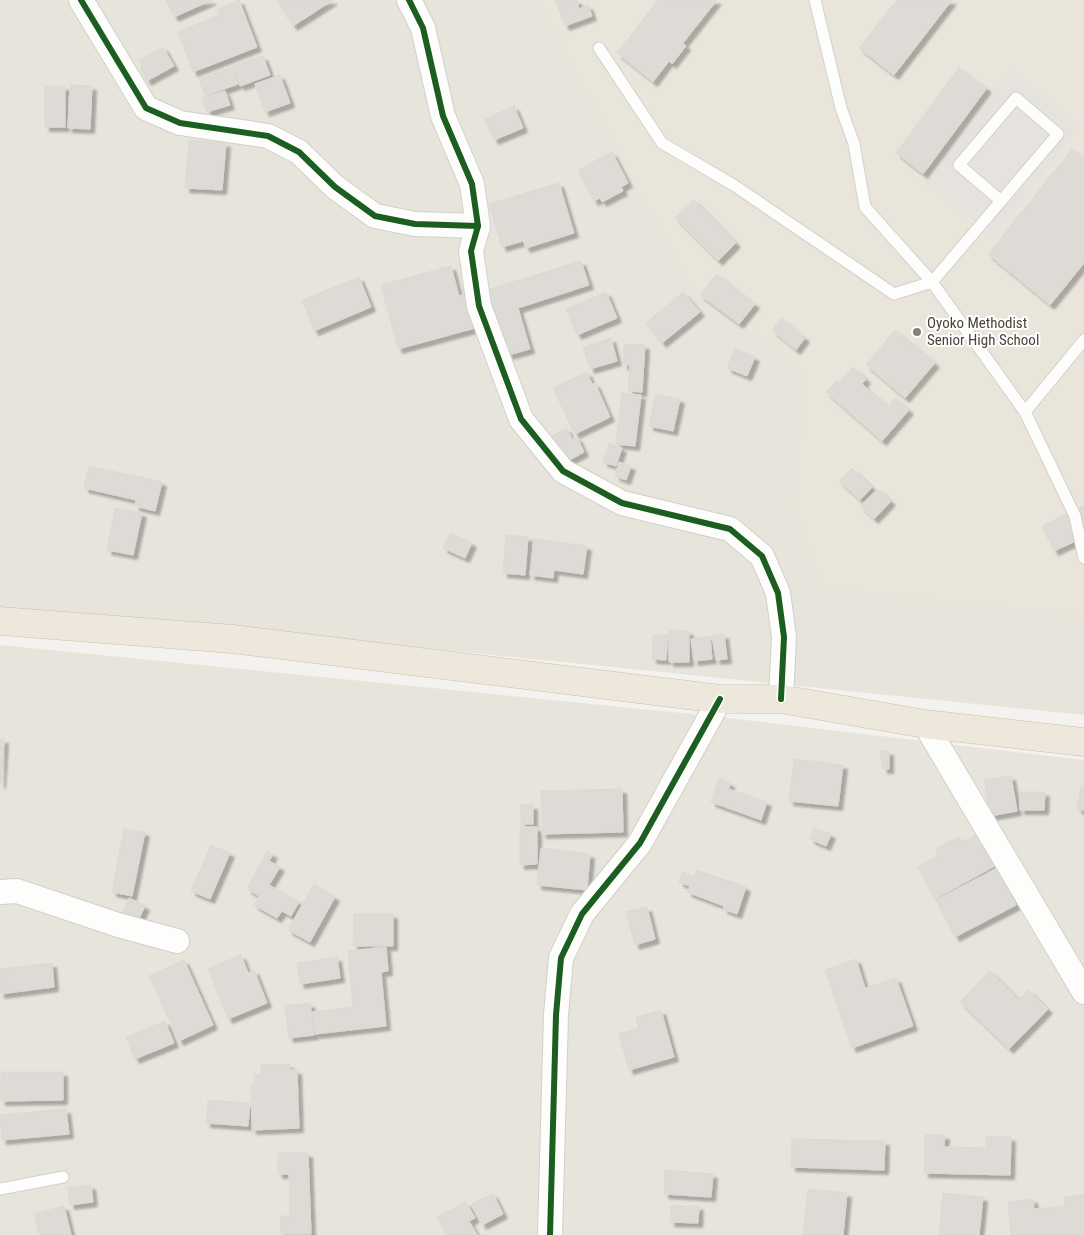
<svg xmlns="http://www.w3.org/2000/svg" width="1084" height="1235" viewBox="0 0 1084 1235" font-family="'Roboto Condensed',sans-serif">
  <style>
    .residential { fill: #e7e4dc }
    .education { fill: #eae5da }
    .parking { fill: #e6e3df }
    .building { fill: #dedbd6; stroke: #dcd9d4; filter: url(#shadow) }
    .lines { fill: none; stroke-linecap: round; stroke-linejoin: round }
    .lane-casing { stroke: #d2d0cb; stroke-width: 13 }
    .street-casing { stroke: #d2d0cb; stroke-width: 26 }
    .highway-casing { stroke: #ccbfa9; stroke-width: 29 }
    .lane { stroke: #fdfdfc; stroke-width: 11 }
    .street { stroke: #fdfdfc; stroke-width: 24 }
    .highway { stroke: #ede8db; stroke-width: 28 }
    .cycleway-casing { stroke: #fff; stroke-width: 9 }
    .cycleway { stroke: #1b5e20; stroke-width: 6 }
    .poi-dot { fill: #868178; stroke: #fff; stroke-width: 2 }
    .labels { text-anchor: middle; stroke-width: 4; stroke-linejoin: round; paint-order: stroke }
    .poi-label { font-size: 15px; fill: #4b4439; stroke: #fff; text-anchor: start }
  </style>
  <defs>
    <filter id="shadow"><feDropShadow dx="4.5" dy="4.5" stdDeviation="1" flood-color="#0004"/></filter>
  </defs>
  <rect width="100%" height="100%" fill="#f4f2ee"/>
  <g class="residential">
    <polygon points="0,0 1084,0 1084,715 315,637 0,610"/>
    <polygon points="0,645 702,715 1084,760 1084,1235 0,1235"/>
  </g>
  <polygon class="education" points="540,0 1084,0 1084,616 824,588 793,508 806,372 694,293 542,9"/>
  <polygon class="parking" points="1010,70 1080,126 993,237 923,181"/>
  <g class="building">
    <polygon points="166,0 212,0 174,17"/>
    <polygon points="239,0 257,47 193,72 178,32 220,15 217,9"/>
    <polygon points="277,0 333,0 293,26"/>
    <polygon points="555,0 577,0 579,9 588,5 592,16 565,26"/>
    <polygon points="658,0 717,0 683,43 686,46 672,64 669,61 653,82 617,53"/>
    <polygon points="897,0 952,0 894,75 859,48"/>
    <polygon points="163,47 174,66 147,81 140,68 143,67 139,60"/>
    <polygon points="263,56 270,75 240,86 233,66"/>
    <polygon points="232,67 238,84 205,96 199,79"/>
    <polygon points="959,68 987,88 923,174 896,153"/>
    <polygon points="280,75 290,103 265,112 255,84"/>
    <polygon points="70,85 92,86 90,129 68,128"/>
    <rect x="45" y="86" width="20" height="41"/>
    <polygon points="225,91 230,105 207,112 202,98"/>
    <polygon points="514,106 523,128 494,140 485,119"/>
    <polygon points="189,140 226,143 222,190 185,188"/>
    <polygon points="1072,149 1084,159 1084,263 1050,305 988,254"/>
    <polygon points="612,152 628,183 621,187 623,191 602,202 600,198 594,201 578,170"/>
    <polygon points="559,183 574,233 526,248 523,241 502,247 489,204"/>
    <polygon points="694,200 736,243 718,261 675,218"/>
    <polygon points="581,261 589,285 518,308 530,349 508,355 487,290"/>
    <polygon points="451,266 459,296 469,293 479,327 398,349 381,285"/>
    <polygon points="716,274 755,304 739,324 700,295"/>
    <polygon points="359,277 371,307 314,331 302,300"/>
    <polygon points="606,292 617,318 577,335 566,309"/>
    <polygon points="683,292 700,312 662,343 646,323"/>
    <polygon points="781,318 805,338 796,350 772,330"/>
    <polygon points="895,330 935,363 905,398 866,365"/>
    <polygon points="611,338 617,361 590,369 583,347"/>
    <polygon points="624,344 645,345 642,392 628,391 630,365 623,365"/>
    <polygon points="735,349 755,357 747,376 727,368"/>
    <polygon points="853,367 866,379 862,384 888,407 895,398 909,410 882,441 826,392 836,381 839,383"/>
    <polygon points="587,372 592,384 595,383 610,417 575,434 553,388"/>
    <polygon points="622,393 641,395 635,446 616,444"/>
    <polygon points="656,394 680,399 673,431 649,426"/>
    <polygon points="566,428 572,439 577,437 584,452 566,462 552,436"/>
    <polygon points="609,443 622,448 616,466 603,462"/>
    <polygon points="619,462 631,466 626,480 615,476"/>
    <polygon points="89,466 162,482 155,511 135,506 136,500 84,488"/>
    <polygon points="852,468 872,487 860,500 839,481"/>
    <polygon points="878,489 891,501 874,519 860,506"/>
    <polygon points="1084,506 1084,537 1054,551 1042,526"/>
    <polygon points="115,508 142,513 133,555 107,550"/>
    <polygon points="450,533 472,543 465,558 443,548"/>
    <polygon points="506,535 528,537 525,575 503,573"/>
    <polygon points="534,539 587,546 583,574 554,570 553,578 530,575"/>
    <polygon points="669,630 689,631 689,662 669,662"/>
    <polygon points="724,634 727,659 716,660 712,636"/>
    <polygon points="653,635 668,635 666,660 652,659"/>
    <polygon points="710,636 712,659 694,661 691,639"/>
    <polygon points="0,739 4,739 1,784 0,784"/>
    <polygon points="880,751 889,751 889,769 883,769"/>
    <polygon points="794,759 843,765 838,806 789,801"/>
    <polygon points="1011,776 1017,811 990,816 984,780"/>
    <polygon points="719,778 730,783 729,789 767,802 761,820 711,802"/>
    <polygon points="1081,787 1084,788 1084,810 1077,809"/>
    <polygon points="622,789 623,832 542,834 541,791"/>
    <polygon points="1020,792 1045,792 1044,810 1020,810"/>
    <rect x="521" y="805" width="12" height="19"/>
    <polygon points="520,827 537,827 537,864 520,865"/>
    <polygon points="814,828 831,834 826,846 810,839"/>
    <polygon points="124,829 145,832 132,896 112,892"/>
    <polygon points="978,834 995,866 935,899 918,867 938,855 936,849 958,837 962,842"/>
    <polygon points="211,845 230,853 210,899 191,891"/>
    <polygon points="541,848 590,854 587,890 537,885"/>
    <polygon points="267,851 273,854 269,861 280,867 269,885 299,902 291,916 282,911 277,918 254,905 259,896 247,889"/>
    <polygon points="997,868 1016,905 955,937 936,900"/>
    <polygon points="696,870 746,887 737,914 723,909 724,906 687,892 690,886 679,882 682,872 694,877"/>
    <polygon points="314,884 335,897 310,942 288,930"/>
    <polygon points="129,898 145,906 136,925 120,918"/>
    <polygon points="647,907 655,939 635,945 626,912"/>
    <polygon points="354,914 393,914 393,946 353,946"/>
    <polygon points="386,947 388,971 381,972 386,1026 315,1034 312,1012 353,1007 348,951"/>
    <polygon points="241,955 248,973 254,970 267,1003 228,1019 208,969"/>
    <polygon points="337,957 340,978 300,984 297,963"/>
    <polygon points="856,959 865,988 896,978 913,1026 852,1048 825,970"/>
    <polygon points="184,960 213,1025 179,1041 149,976"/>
    <polygon points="52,963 54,987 0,994 0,969"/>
    <polygon points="990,971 1019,1000 1029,990 1048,1009 1009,1049 960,1002"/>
    <polygon points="310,1003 314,1035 289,1038 285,1006"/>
    <polygon points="661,1010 674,1057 629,1070 619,1034 639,1028 636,1017"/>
    <polygon points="165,1021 174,1043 135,1059 126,1037"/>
    <polygon points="289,1064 290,1070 297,1070 299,1128 252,1130 251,1084 255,1084 254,1074 261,1074 261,1065"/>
    <polygon points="1,1072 63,1072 63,1100 1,1101"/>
    <polygon points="208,1100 250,1103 248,1126 206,1123"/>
    <polygon points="66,1109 69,1134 2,1140 0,1115"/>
    <polygon points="925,1135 945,1135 944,1147 986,1148 986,1137 1011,1137 1010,1175 924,1173"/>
    <polygon points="792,1139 885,1141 884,1170 791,1167"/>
    <polygon points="278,1153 308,1153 311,1234 281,1234 280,1216 290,1216 289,1174 278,1174"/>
    <polygon points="665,1170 713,1174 711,1197 664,1194"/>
    <polygon points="91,1185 93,1202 70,1205 68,1188"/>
    <polygon points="808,1189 847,1193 843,1235 803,1235"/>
    <polygon points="943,1193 983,1197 979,1235 939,1235"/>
    <polygon points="493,1194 503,1214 482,1225 472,1203"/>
    <polygon points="1084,1195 1084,1235 1011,1235 1008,1202 1033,1199 1034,1209 1065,1206 1064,1197"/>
    <polygon points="466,1202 475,1218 469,1221 477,1235 447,1235 437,1217"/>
    <polygon points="64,1206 71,1235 40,1235 34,1214"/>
    <polygon points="671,1206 699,1206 698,1223 670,1222"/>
  </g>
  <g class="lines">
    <defs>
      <g id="lane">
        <polyline points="815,0 841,108 854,144 865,207 932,282 1025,412 1075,516 1084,558"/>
        <polyline points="599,48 662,143 735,186 894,294 932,282 1058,134 1016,98 959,165 1001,201"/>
        <polyline points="1025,412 1084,340"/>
        <polyline points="0,1189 63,1177"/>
      </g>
      <g id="street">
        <polyline points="81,0 146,108 180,123 268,136 299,152 335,187 375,216 415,224 478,226"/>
        <polyline points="409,0 423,28 443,116 472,184 478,226 471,251 479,306 521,419 563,471 622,503 730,529 762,556 778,593 784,637 781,699"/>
        <polyline points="925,724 1084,992"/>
        <polyline points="0,892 17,891 118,925 177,941"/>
        <polyline points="550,1235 556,1015 561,958 582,914 640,843 720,699"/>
      </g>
      <polyline id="highway" points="0,621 232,639 720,699 781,699 925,724 1084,742"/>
    </defs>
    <use href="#lane" class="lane-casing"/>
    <use href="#street" class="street-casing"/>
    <use href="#highway" class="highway-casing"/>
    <use href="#lane" class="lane"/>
    <use href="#street" class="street"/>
    <use href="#highway" class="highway"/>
    <defs>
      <g id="cycleway">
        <polyline points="81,0 146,108 180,123 268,136 299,152 335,187 375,216 415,224 478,226"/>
        <polyline points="409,0 423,28 443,116 472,184 478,226 471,251 479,306 521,419 563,471 622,503 730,529 762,556 778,593 784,637 781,699"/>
        <polyline points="550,1235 556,1015 561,958 582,914 640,843 720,699"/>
      </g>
    </defs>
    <use href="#cycleway" class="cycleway-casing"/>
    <use href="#cycleway" class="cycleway"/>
  </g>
  <circle class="poi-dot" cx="917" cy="332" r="5"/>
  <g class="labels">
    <g class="poi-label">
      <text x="927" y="328">Oyoko Methodist<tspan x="927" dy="17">Senior High School</tspan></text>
    </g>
  </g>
</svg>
